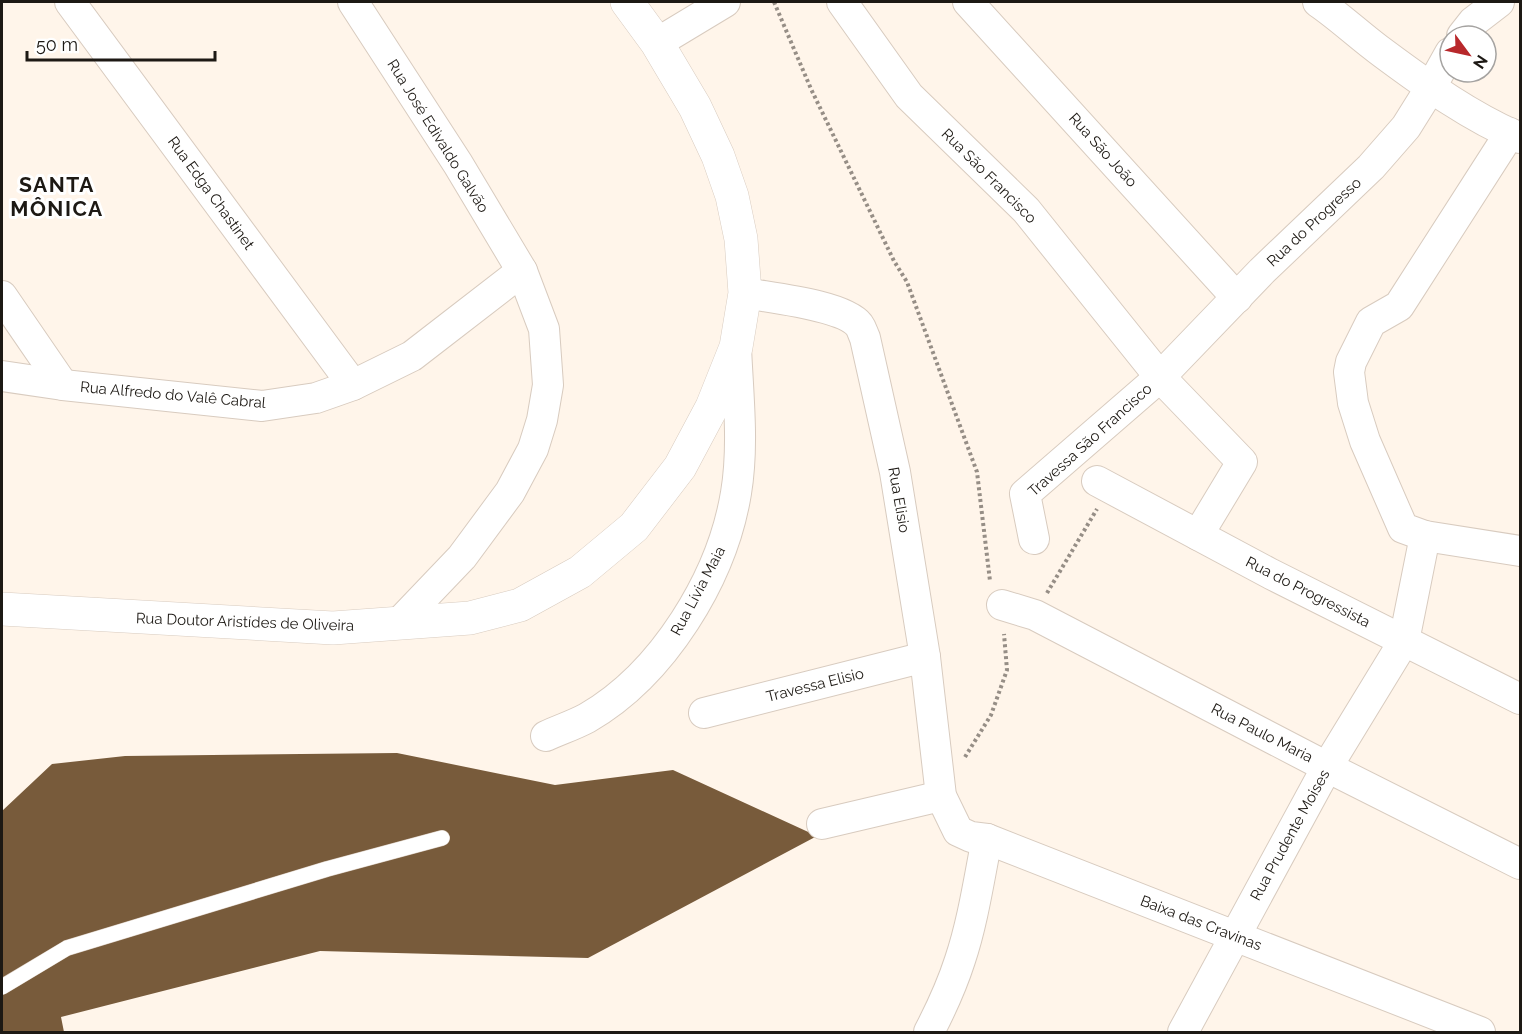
<svg xmlns="http://www.w3.org/2000/svg" width="1522" height="1034" viewBox="0 0 1522 1034" font-family="Raleway,sans-serif">
  <style>
    .building { fill: #785b3b }
    .lines { fill: none; stroke-linecap: round; stroke-linejoin: round }
    .lane-casing { stroke: #d8cbbf; stroke-width: 16 }
    .street-casing { stroke: #d8cbbf; stroke-width: 32 }
    .secondary-casing { stroke: #d8cbbf; stroke-width: 34 }
    .path { stroke: #968e86; stroke-width: 4; stroke-dasharray: 3 3; stroke-linecap: butt }
    .lane { stroke: #fff; stroke-width: 15 }
    .street { stroke: #fff; stroke-width: 30 }
    .secondary { stroke: #fff; stroke-width: 33 }
    .labels { text-anchor: middle; stroke-width: 6; stroke-linejoin: round; paint-order: stroke }
    .street-label { font-size: 15px; fill: #1d1914; stroke: #fff }
    .district-label { font-size: 21px; font-weight: bold; letter-spacing: 1.5px; fill: #1d1914; stroke: #fff }
  </style>
  <rect width="100%" height="100%" fill="#fff5ea"/>
  <polygon class="building" points="397,753 555,785 673,770 817,836 588,958 320,951 61,1017 64,1032 2,1032 2,811 52,764 125,756"/>
  <g class="lines">
    <defs>
      <polyline id="lane" points="2,987 67,948 327,869 442,838"/>
      <g id="street">
        <polyline points="70,2 353,385"/>
        <polyline points="353,2 458,164 522,271 544,329 548,385 542,420 533,449 510,492 462,557 398,624"/>
        <polyline points="842,2 909,96 1026,210 1160,377 1242,462 1198,535"/>
        <polyline points="968,2 1237,298"/>
        <path d="M1318,2C1340,17 1361,37 1383,53C1426,85 1471,117 1520,138"/>
        <polyline points="1462,36 1473,22 1499,2"/>
        <polyline points="657,43 725,2"/>
        <polyline points="1510,133 1399,306 1371,322 1351,362 1349,372 1353,403 1365,441 1403,528 1425,536 1520,551"/>
        <path d="M745,293C771,298 843,305 859,325C862,329 863,334 865,338L895,472L925,657L941,796L958,831L971,837L987,839L1480,1032"/>
        <polyline points="2,296 63,385"/>
        <polyline points="2,376 63,385 262,406 316,398 353,385 412,356 522,271"/>
        <polyline points="1097,481 1271,574 1520,699"/>
        <polyline points="1034,539 1025,494 1160,377 1262,271 1371,167 1406,127 1431,87 1450,53"/>
        <polyline points="1002,605 1035,615 1327,767 1520,864"/>
        <polyline points="704,713 925,657"/>
        <path d="M546,736C559,730 574,725 587,718C663,674 722,578 736,493C744,445 738,395 736,347"/>
        <polyline points="822,824 941,796"/>
        <path d="M929,1032C941,1009 952,985 960,960C973,921 979,879 987,839"/>
        <polyline points="1183,1032 1327,767 1404,641 1425,536"/>
      </g>
      <polyline id="secondary" points="2,609 333,628 470,618 520,605 580,572 634,527 680,467 712,407 736,347 745,293 741,239 732,196 718,156 695,107 657,43 627,2"/>
    </defs>
    <use href="#lane" class="lane-casing"/>
    <use href="#street" class="street-casing"/>
    <use href="#secondary" class="secondary-casing"/>
    <g class="path">
      <polyline points="774,2 811,89 894,261 907,282 977,472 990,581"/>
      <polyline points="1047,593 1097,509"/>
      <polyline points="965,757 991,715 1007,670 1004,634"/>
    </g>
    <use href="#lane" class="lane"/>
    <use href="#street" class="street"/>
    <use href="#secondary" class="secondary"/>
  </g>
  <g class="labels">
    <g class="street-label">
      <text transform="translate(438 136) rotate(58)" y="5">Rua José Edivaldo Galvão</text>
      <text transform="translate(1103 150) rotate(48)" y="5">Rua São João</text>
      <text transform="translate(989 176) rotate(45)" y="5">Rua São Francisco</text>
      <text transform="translate(211 193) rotate(54)" y="5">Rua Edga Chastinet</text>
      <text transform="translate(1314 222) rotate(-43)" y="5">Rua do Progresso</text>
      <text transform="translate(173 395) rotate(5)" y="5">Rua Alfredo do Valê Cabral</text>
      <text transform="translate(1090 440) rotate(-42)" y="5">Travessa São Francisco</text>
      <text transform="translate(899 500) rotate(80)" y="5">Rua Elisio</text>
      <text transform="translate(698 591) rotate(-62)" y="5">Rua Lívia Maia</text>
      <text transform="translate(1308 592) rotate(27)" y="5">Rua do Progressista</text>
      <text transform="translate(245 622) rotate(2)" y="5">Rua Doutor Aristídes de Oliveira</text>
      <text transform="translate(815 685) rotate(-14)" y="5">Travessa Elisio</text>
      <text transform="translate(1262 733) rotate(27)" y="5">Rua Paulo Maria</text>
      <text transform="translate(1290 835) rotate(-61)" y="5">Rua Prudente Moises</text>
      <text transform="translate(1201 923) rotate(21)" y="5">Baixa das Cravinas</text>
    </g>
    <g class="district-label">
      <text x="57" y="192">SANTA<tspan x="57" dy="24">MÔNICA</tspan></text>
    </g>
  </g>
  <rect width="1522" height="1034" fill="none" stroke="#1d1914" stroke-width="6"/>
  <g transform="translate(1468 54) rotate(123)"><circle r="28" fill="#ffffff" stroke="#a5a3a1" stroke-width="1.5"/>
  <path d="M0-4.5L10 22L0 15L-10 22Z" fill="#b8282b"/>
  <text y="-9" font-size="16" font-weight="bold" text-anchor="middle" fill="#1d1914">N</text>
  </g>
  <path d="M27 51v9h188v-9" fill="none" stroke="#1d1914" stroke-width="3"/>
  <text x="36" y="51" font-size="18" fill="#1d1914" stroke="#ffffff" stroke-width="4.5" paint-order="stroke">50 m</text>
</svg>
